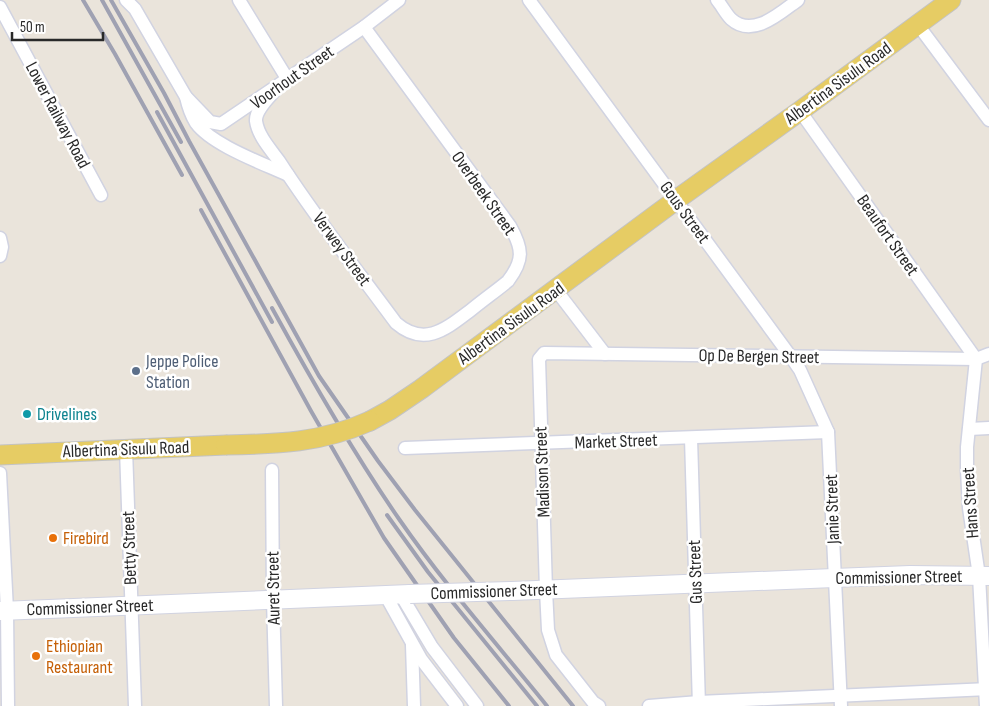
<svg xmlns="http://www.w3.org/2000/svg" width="989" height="706" viewBox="0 0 989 706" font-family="'Sofia Sans Condensed',sans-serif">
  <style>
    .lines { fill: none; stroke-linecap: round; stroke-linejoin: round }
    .street-casing { stroke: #d1d3e1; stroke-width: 15 }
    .secondary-casing { stroke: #d1d3e1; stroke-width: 20 }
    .primary-casing { stroke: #c3c3c3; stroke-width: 21 }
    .street { stroke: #fff; stroke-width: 12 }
    .secondary { stroke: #fff; stroke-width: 18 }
    .primary { stroke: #e6cc64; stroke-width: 19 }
    .rail { stroke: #9fa1b2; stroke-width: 4 }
    .secondary-bridge-casing { stroke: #d1d3e1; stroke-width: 20; stroke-linecap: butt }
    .primary-bridge-casing { stroke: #c3c3c3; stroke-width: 21; stroke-linecap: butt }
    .secondary-bridge { stroke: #fff; stroke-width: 18 }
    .primary-bridge { stroke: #e6cc64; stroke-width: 19 }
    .service-dot { fill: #5c6f8a; stroke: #fff; stroke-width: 2 }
    .culture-dot { fill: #0f9aa8; stroke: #fff; stroke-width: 2 }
    .food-dot { fill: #e8710a; stroke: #fff; stroke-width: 2 }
    .labels { text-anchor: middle; stroke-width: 5; stroke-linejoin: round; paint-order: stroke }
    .street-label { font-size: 18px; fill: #292929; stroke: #fff }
    .service-label { font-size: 18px; fill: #4e5e75; stroke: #fff; text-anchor: start }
    .culture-label { font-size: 18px; fill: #0d838f; stroke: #fff; text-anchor: start }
    .food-label { font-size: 18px; fill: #c56008; stroke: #fff; text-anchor: start }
  </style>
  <rect width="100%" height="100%" fill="#eae4db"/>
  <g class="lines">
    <defs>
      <g id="street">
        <path d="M126,0L135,9L186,97C188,106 191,115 196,123C212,145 262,163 288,175"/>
        <polyline points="239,0 288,80"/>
        <polyline points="529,0 791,357 800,370 828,432 841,706"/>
        <path d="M717,0C722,6 726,14 731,19C753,39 781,12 798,0"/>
        <polyline points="0,7 101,195"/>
        <polyline points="918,25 989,120"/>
        <path d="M278,87C271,96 255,109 256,121C258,136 271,150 279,161C315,217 357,270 396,323C425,348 447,328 471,310C483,300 496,291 508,281C524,260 523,249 510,226L364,27"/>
        <polyline points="186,97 210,122 221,124 364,27 399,0"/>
        <polyline points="800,111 976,359"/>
        <polyline points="0,238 2,247 0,256"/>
        <polyline points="556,290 605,354"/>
        <polyline points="976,359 967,447 967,470 969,508 979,576 986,706"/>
        <polyline points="969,429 989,428"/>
        <polyline points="691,438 699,706"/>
        <polyline points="405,448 828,432"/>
        <polyline points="126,449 135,706"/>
        <polyline points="272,470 273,600 276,706"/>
        <polyline points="0,473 7,610 8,706"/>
        <polyline points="401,595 432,647 477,706"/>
        <polyline points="386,596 421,659 457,706"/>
        <polyline points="412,645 414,706"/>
        <polyline points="599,706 593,702 556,655 548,630 546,590 539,359 544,353 976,359 989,354"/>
        <polyline points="649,706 699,702 989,689"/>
      </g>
      <g id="secondary">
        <polyline points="512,591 834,578 910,575 989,576"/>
        <polyline points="0,611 410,594"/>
      </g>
      <g id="primary">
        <polyline points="370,421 390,410 421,389 676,200 800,111 951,0"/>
        <polyline points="0,455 226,445"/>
      </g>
    </defs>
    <use href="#street" class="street-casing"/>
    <use href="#secondary" class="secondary-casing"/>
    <use href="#primary" class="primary-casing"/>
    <use href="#street" class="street"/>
    <use href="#secondary" class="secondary"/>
    <use href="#primary" class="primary"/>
    <g class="rail">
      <polyline points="83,0 115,54 182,175"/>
      <polyline points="102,0 181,142"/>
      <polyline points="111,0 164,93 189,141 319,376 378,461 415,510 573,706"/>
      <polyline points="157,112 272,322"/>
      <polyline points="201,210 311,411 384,538 454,638 509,706"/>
      <path d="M272,308C312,381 352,451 399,519C444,584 497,644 547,706"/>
      <polyline points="387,515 428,572 537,706"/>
    </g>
    <defs>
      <polyline id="secondary-bridge" points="410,594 512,591"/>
      <path id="primary-bridge" d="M226,445C278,444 321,443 370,421"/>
    </defs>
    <use href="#secondary-bridge" class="secondary-bridge-casing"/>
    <use href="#primary-bridge" class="primary-bridge-casing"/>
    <use href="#secondary-bridge" class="secondary-bridge"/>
    <use href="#primary-bridge" class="primary-bridge"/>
  </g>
  <circle class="service-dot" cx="136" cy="371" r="5"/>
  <circle class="culture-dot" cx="27" cy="414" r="5"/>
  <g class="food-dot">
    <circle cx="53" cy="538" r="5"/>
    <circle cx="36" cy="656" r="5"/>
  </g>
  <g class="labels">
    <g class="street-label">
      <text transform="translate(292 77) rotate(-35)" y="6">Voorhout Street</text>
      <text transform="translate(838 83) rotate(-36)" y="6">Albertina Sisulu Road</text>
      <text transform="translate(58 115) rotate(62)" y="6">Lower Railway Road</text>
      <text transform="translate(484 193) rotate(55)" y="6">Overbeek Street</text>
      <text transform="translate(685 212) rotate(54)" y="6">Gous Street</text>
      <text transform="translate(888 235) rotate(55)" y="6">Beaufort Street</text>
      <text transform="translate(342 249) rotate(54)" y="6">Verwey Street</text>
      <text transform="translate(511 323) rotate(-36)" y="6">Albertina Sisulu Road</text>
      <text transform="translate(759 356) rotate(1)" y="6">Op De Bergen Street</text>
      <text transform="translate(616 441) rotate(-2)" y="6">Market Street</text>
      <text transform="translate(126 449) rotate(-2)" y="6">Albertina Sisulu Road</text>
      <text transform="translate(542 472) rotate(-92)" y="6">Madison Street</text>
      <text transform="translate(970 503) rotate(-94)" y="6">Hans Street</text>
      <text transform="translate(832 509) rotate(-92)" y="6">Janie Street</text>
      <text transform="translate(129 548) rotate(-92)" y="6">Betty Street</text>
      <text transform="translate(695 572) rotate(-92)" y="6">Gus Street</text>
      <text transform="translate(899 577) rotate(-1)" y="6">Commissioner Street</text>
      <text transform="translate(273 588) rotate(-91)" y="6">Auret Street</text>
      <text transform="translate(494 591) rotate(-2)" y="6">Commissioner Street</text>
      <text transform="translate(90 607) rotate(-2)" y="6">Commissioner Street</text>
    </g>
    <g class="service-label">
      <text x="146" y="367">Jeppe Police<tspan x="146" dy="21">Station</tspan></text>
    </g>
    <g class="culture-label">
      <text x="37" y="420">Drivelines</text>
    </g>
    <g class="food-label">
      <text x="63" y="544">Firebird</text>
      <text x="46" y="652">Ethiopian<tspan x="46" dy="21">Restaurant</tspan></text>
    </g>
  </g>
  <path d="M12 32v8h91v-8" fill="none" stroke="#292929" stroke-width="2.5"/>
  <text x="20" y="32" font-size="15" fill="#292929" stroke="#ffffff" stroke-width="4" paint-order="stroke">50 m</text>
</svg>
